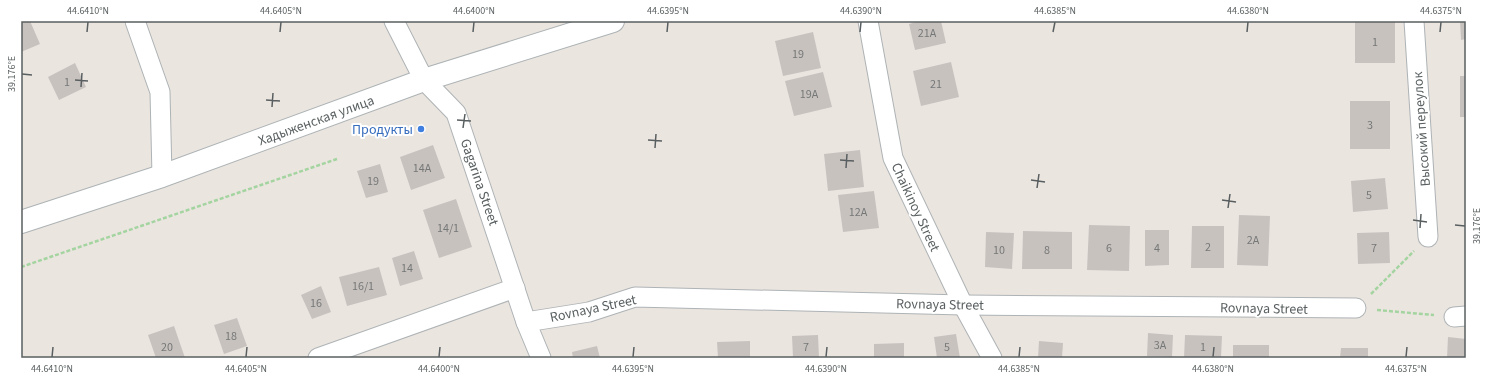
<svg xmlns="http://www.w3.org/2000/svg" width="1487" height="379" viewBox="0 0 1487 379" font-family="'Source Sans 3',sans-serif">
  <style>
    .building { fill: #c8c2bf }
    .lines { fill: none; stroke-linecap: round; stroke-linejoin: round }
    .minor-casing { stroke: #aeb3b5; stroke-width: 21 }
    .secondary-casing { stroke: #adb3b5; stroke-width: 24 }
    .path { stroke: #a4d4a0; stroke-width: 2.5; stroke-dasharray: 4 2; stroke-linecap: butt }
    .minor { stroke: #fff; stroke-width: 19 }
    .secondary { stroke: #fff; stroke-width: 22 }
    .ticks { fill: none; stroke: #595f60; stroke-width: 1.5 }
    .shop-dot { fill: #3f7fe0; stroke: #fff; stroke-width: 1.5 }
    .labels { text-anchor: middle; stroke-width: 4; stroke-linejoin: round; paint-order: stroke }
    .number-label { font-size: 12px; fill: #757878 }
    .street-label { font-size: 14px; fill: #595f60; stroke: #fff }
    .shop-label { font-size: 14px; fill: #366cbe; stroke: #fff; text-anchor: end }
    .neatline { fill: none; stroke: #595f60; stroke-width: 1.5 }
    .ticks-label { font-size: 10px; text-anchor: middle; fill: #595f60 }
  </style>
  <rect width="100%" height="100%" fill="#ebe5e0"/>
  <g class="building">
    <polygon points="21,21 30,21 40,44 21,52"/>
    <polygon points="920,21 941,21 946,43 915,50 909,24"/>
    <rect x="1355" y="21" width="40" height="42"/>
    <polygon points="1460,21 1466,21 1466,39 1461,40"/>
    <polygon points="813,32 821,68 783,76 775,41"/>
    <polygon points="951,62 959,97 921,106 913,71"/>
    <polygon points="75,63 86,87 59,100 48,77"/>
    <polygon points="823,72 832,107 794,116 785,81"/>
    <rect x="1460" y="76" width="6" height="41"/>
    <rect x="1350" y="101" width="40" height="48"/>
    <polygon points="433,145 445,178 411,190 400,157"/>
    <polygon points="860,150 864,187 828,191 824,154"/>
    <polygon points="380,164 388,192 366,198 357,171"/>
    <polygon points="1385,178 1388,209 1353,212 1351,181"/>
    <polygon points="874,191 879,228 843,232 838,195"/>
    <polygon points="456,199 472,247 439,258 423,210"/>
    <polygon points="1239,215 1270,216 1268,266 1237,265"/>
    <polygon points="1089,225 1130,226 1129,271 1087,270"/>
    <polygon points="1192,226 1224,226 1224,268 1191,268"/>
    <polygon points="1145,230 1169,230 1169,265 1145,266"/>
    <polygon points="1023,231 1072,232 1072,269 1022,269"/>
    <polygon points="986,232 1014,233 1012,269 985,267"/>
    <polygon points="1389,232 1390,263 1358,264 1357,233"/>
    <polygon points="414,251 423,279 400,286 392,258"/>
    <polygon points="379,267 387,295 347,306 339,277"/>
    <polygon points="321,286 331,312 312,319 301,295"/>
    <polygon points="237,318 247,346 224,354 214,325"/>
    <polygon points="174,326 185,358 156,358 148,335"/>
    <polygon points="1148,333 1173,335 1172,357 1147,356"/>
    <polygon points="956,334 960,358 937,358 934,337"/>
    <polygon points="818,335 819,358 793,358 792,336"/>
    <polygon points="1185,335 1222,336 1221,358 1184,358"/>
    <polygon points="1448,337 1466,339 1466,358 1447,358"/>
    <polygon points="750,341 750,358 718,358 717,342"/>
    <polygon points="1039,341 1063,343 1062,358 1038,358"/>
    <polygon points="904,343 904,358 874,358 874,344"/>
    <rect x="1233" y="345" width="36" height="13"/>
    <polygon points="597,346 600,358 573,358 572,352"/>
    <polygon points="1341,348 1368,348 1368,358 1340,358"/>
  </g>
  <g class="lines">
    <defs>
      <g id="minor">
        <polyline points="135,21 160,92 162,176"/>
        <polyline points="394,21 424,80 456,113 526,322 541,358"/>
        <polyline points="868,21 893,158 963,305 992,358"/>
        <polyline points="1414,21 1428,237"/>
        <polyline points="1454,317 1466,316"/>
        <polyline points="526,322 589,312 635,297 963,305 1356,308"/>
        <polyline points="318,358 515,288"/>
      </g>
      <polyline id="secondary" points="21,222 162,176 424,80 613,21"/>
    </defs>
    <use href="#minor" class="minor-casing"/>
    <use href="#secondary" class="secondary-casing"/>
    <g class="path">
      <polyline points="21,267 337,159"/>
      <polyline points="1371,294 1414,251"/>
      <polyline points="1377,310 1434,315"/>
    </g>
    <use href="#minor" class="minor"/>
    <use href="#secondary" class="secondary"/>
  </g>
  <path class="ticks" d="M87,32L88,22M280,32L281,22M473,32L474,22M667,32L668,22M860,32L861,22M1053,32L1055,22M1247,32L1248,22M1440,32L1441,22M22,74L32,75M75,80L88,81M81,87L82,73M266,100L280,101M272,107L273,93M457,120L471,121M463,128L465,114M648,140L662,141M655,148L656,134M840,160L854,161M846,168L847,154M1031,180L1045,182M1037,188L1039,174M1222,200L1236,202M1228,208L1230,194M1413,220L1427,222M1455,225L1465,226M1420,228L1421,214M52,357L53,347M246,357L247,347M439,357L440,347M633,357L634,347M826,357L827,347M1019,357L1020,347M1213,357L1214,347M1406,357L1407,347"/>
  <circle class="shop-dot" cx="421" cy="129" r="4"/>
  <g class="labels">
    <g class="number-label">
      <text x="927" y="37">21А</text>
      <text x="1375" y="46">1</text>
      <text x="798" y="58">19</text>
      <text x="67" y="86">1</text>
      <text x="936" y="88">21</text>
      <text x="809" y="98">19А</text>
      <text x="1370" y="129">3</text>
      <text x="422" y="172">14А</text>
      <text x="373" y="185">19</text>
      <text x="1369" y="199">5</text>
      <text x="858" y="216">12А</text>
      <text x="448" y="232">14/1</text>
      <text x="1253" y="244">2А</text>
      <text x="1208" y="251">2</text>
      <text x="1109" y="252">6</text>
      <text x="1157" y="252">4</text>
      <text x="1374" y="252">7</text>
      <text x="999" y="254">10</text>
      <text x="1047" y="254">8</text>
      <text x="407" y="272">14</text>
      <text x="363" y="290">16/1</text>
      <text x="316" y="307">16</text>
      <text x="231" y="340">18</text>
      <text x="1160" y="349">3А</text>
      <text x="167" y="351">20</text>
      <text x="806" y="351">7</text>
      <text x="947" y="351">5</text>
      <text x="1203" y="351">1</text>
    </g>
    <g class="street-label">
      <text transform="translate(316 120) rotate(-20)" y="5">Хадыженская улица</text>
      <text transform="translate(1421 129) rotate(-94)" y="5">Высокий переулок</text>
      <text transform="translate(480 182) rotate(71)" y="5">Gagarina Street</text>
      <text transform="translate(916 207) rotate(65)" y="5">Chaikinoy Street</text>
      <text transform="translate(940 304) rotate(1)" y="5">Rovnaya Street</text>
      <text transform="translate(593 308) rotate(-12)" y="5">Rovnaya Street</text>
      <text transform="translate(1264 308) rotate(1)" y="5">Rovnaya Street</text>
    </g>
    <g class="shop-label">
      <text x="413" y="134">Продукты</text>
    </g>
  </g>
  <rect width="1487" height="379" fill="none" stroke="#ffffff" stroke-width="44"/>
  <rect x="22" y="22" width="1443" height="335" class="neatline"/>
  <g class="ticks-label">
    <text x="88" y="14">44.6410°N</text>
    <text x="281" y="14">44.6405°N</text>
    <text x="474" y="14">44.6400°N</text>
    <text x="668" y="14">44.6395°N</text>
    <text x="861" y="14">44.6390°N</text>
    <text x="1055" y="14">44.6385°N</text>
    <text x="1248" y="14">44.6380°N</text>
    <text x="1441" y="14">44.6375°N</text>
    <text transform="translate(11 74) rotate(-90)" y="4">39.176°E</text>
    <text transform="translate(1476 226) rotate(-90)" y="4">39.176°E</text>
    <text x="52" y="372">44.6410°N</text>
    <text x="246" y="372">44.6405°N</text>
    <text x="439" y="372">44.6400°N</text>
    <text x="633" y="372">44.6395°N</text>
    <text x="826" y="372">44.6390°N</text>
    <text x="1019" y="372">44.6385°N</text>
    <text x="1213" y="372">44.6380°N</text>
    <text x="1406" y="372">44.6375°N</text>
  </g>
</svg>
